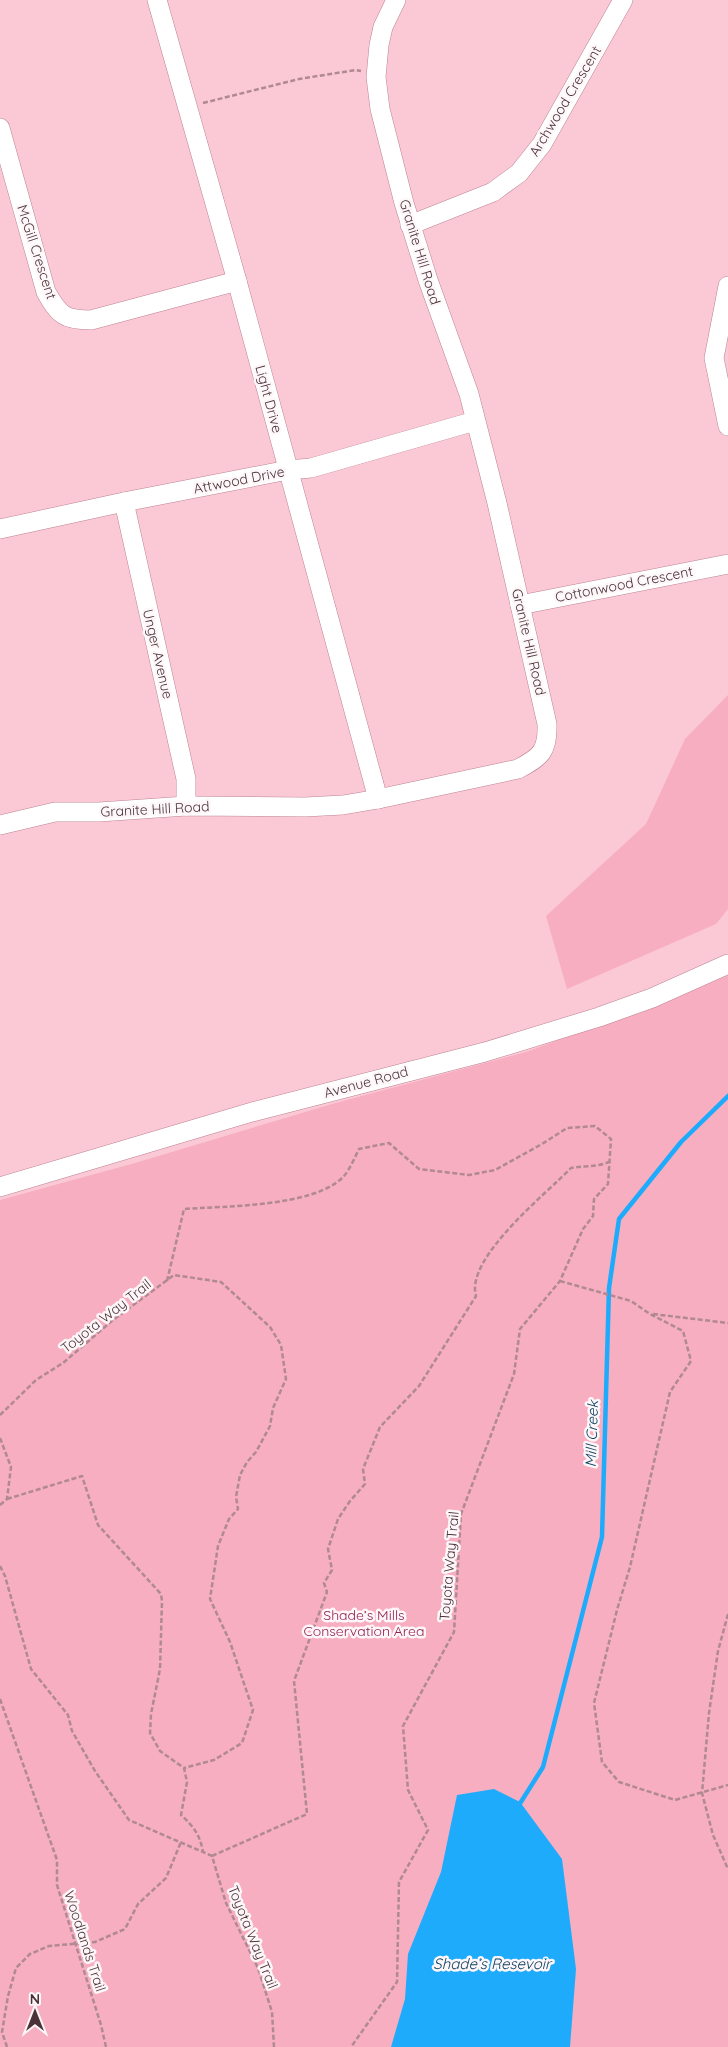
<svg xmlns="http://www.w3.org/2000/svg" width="728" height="2047" viewBox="0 0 728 2047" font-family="Quicksand,sans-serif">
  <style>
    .green { fill: #f7aec1 }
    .water { fill: #1fabfc }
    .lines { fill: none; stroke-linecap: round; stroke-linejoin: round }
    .stream { stroke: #1fabfc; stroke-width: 4.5 }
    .minor-casing { stroke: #bd8393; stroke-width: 20 }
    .path { stroke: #b08993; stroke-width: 2.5; stroke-dasharray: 5 2.5; stroke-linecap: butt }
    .minor { stroke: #fff; stroke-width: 19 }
    .labels { text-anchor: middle; stroke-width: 5; stroke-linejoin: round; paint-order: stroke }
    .street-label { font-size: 14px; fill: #4a3238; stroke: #fef7f9 }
    .park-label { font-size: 14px; fill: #911f4d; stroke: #fef7f9 }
    .water-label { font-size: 15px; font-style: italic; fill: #0d4161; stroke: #fef7f9 }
  </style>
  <rect width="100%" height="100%" fill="#fbc9d5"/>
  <g class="green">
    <polygon points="728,695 728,909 716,924 567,989 546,916 646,824 685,739"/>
    <polygon points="728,974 728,2047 0,2047 0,1200 135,1163 332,1104 526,1052 695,989"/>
  </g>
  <polygon class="water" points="494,1789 520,1802 562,1859 576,1969 570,2047 391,2047 405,1999 408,1954 441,1872 457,1795"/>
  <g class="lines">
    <polyline class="stream" points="519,1805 543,1767 602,1537 609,1288 619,1219 681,1142 728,1096"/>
    <defs>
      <g id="minor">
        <polyline points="157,0 237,281 378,799"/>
        <path d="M0,128L46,292C59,315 64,320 91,320L237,281"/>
        <polyline points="410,225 493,192 519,173 542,144 623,0"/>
        <polyline points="728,286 714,358 728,426"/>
        <polyline points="124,502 186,779 186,806"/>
        <polyline points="0,529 124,502 288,470 311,468 475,421"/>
        <polyline points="520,605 728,564"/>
        <path d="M0,825L55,812H99L186,806L305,807L343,805L378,799L518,769C541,757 548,751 547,724L497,503L469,394L428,280L404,203L380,109L376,77L379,45L383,27L396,0"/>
        <polyline points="0,1187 252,1112 485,1052 599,1017 652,998 728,964"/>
      </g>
    </defs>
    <use href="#minor" class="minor-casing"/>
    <g class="path">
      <polyline points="203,103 299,79 356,70 361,71"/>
      <path d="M167,1281L184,1209C225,1206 316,1207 344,1176C350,1169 355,1157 359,1149L389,1143L419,1169L469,1175L495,1170L542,1144L567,1128L595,1126L611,1139L608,1184L594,1199L593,1216L583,1229L560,1281L520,1329L514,1374L461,1514L454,1632L403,1726L408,1790L428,1830L399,1882L397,1982L351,2047"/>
      <polyline points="560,1281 631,1301 650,1314 683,1331 691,1361 670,1392 630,1567 617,1610 594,1703 602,1762 619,1782 675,1800 728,1785"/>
      <polyline points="653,1314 728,1323"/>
      <polyline points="0,1415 36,1380 63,1363 113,1320 174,1275 221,1282 270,1327 281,1345 286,1379 273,1408 270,1426 256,1452 247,1462 240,1475 236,1497 238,1509 229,1519 218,1546 210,1599 230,1642 253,1710 242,1743 214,1760 184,1768"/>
      <polyline points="0,1438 11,1467 7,1499 0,1505"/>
      <path d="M7,1499L82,1476L98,1525L161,1594L162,1601L160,1669L151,1714L150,1733L160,1751L184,1768L187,1782L181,1815C194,1827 200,1835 203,1852"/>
      <polyline points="0,1566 5,1576 31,1669 68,1715 72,1731 95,1771 129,1820 212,1856 226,1903 258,1968 272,2012 274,2047"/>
      <polyline points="728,1614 718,1651 709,1713 702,1793 713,1835 728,1869"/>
      <polyline points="0,1699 57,1860 57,1885 101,2025 106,2047"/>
      <path d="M212,1856L307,1814L294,1681L327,1592L324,1583L332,1570L328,1549L338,1519L350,1501L365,1484L363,1469L380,1427L419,1386L476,1296C465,1258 546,1194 571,1168C587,1165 596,1168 611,1161"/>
      <polyline points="7,2047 2,2032 8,1996 16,1968 30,1954 49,1946 95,1942 125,1929 138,1904 166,1878 181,1842"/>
    </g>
    <use href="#minor" class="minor"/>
  </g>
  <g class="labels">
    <g class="street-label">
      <text transform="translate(565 101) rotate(-59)" y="5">Archwood Crescent</text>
      <text transform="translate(37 252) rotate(72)" y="5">McGill Crescent</text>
      <text transform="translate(420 252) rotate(73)" y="5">Granite Hill Road</text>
      <text transform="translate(269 399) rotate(75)" y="5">Light Drive</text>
      <text transform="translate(239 480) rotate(-11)" y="5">Attwood Drive</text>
      <text transform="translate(624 584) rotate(-11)" y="5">Cottonwood Crescent</text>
      <text transform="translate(529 642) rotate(77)" y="5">Granite Hill Road</text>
      <text transform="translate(158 654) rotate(77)" y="5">Unger Avenue</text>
      <text transform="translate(155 809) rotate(-3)" y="5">Granite Hill Road</text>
      <text transform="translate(366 1082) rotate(-15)" y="5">Avenue Road</text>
      <text transform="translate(106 1316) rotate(-38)" y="5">Toyota Way Trail</text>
      <text transform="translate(449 1566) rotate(-85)" y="5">Toyota Way Trail</text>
      <text transform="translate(253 1937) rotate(68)" y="5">Toyota Way Trail</text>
      <text transform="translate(85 1941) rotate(72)" y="5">Woodlands Trail</text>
    </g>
    <g class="park-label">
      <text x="364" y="1620">Shade’s Mills<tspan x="364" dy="16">Conservation Area</tspan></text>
    </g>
    <g class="water-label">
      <text transform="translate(592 1434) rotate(-88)" y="5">Mill Creek</text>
      <text x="492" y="1969">Shade’s Resevoir</text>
    </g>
  </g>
  <g transform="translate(35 2012)" stroke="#fef7f9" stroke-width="4" paint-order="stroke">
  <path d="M0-4L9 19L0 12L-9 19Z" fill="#4a3238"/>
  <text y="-8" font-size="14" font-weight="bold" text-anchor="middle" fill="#4a3238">N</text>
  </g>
</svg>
